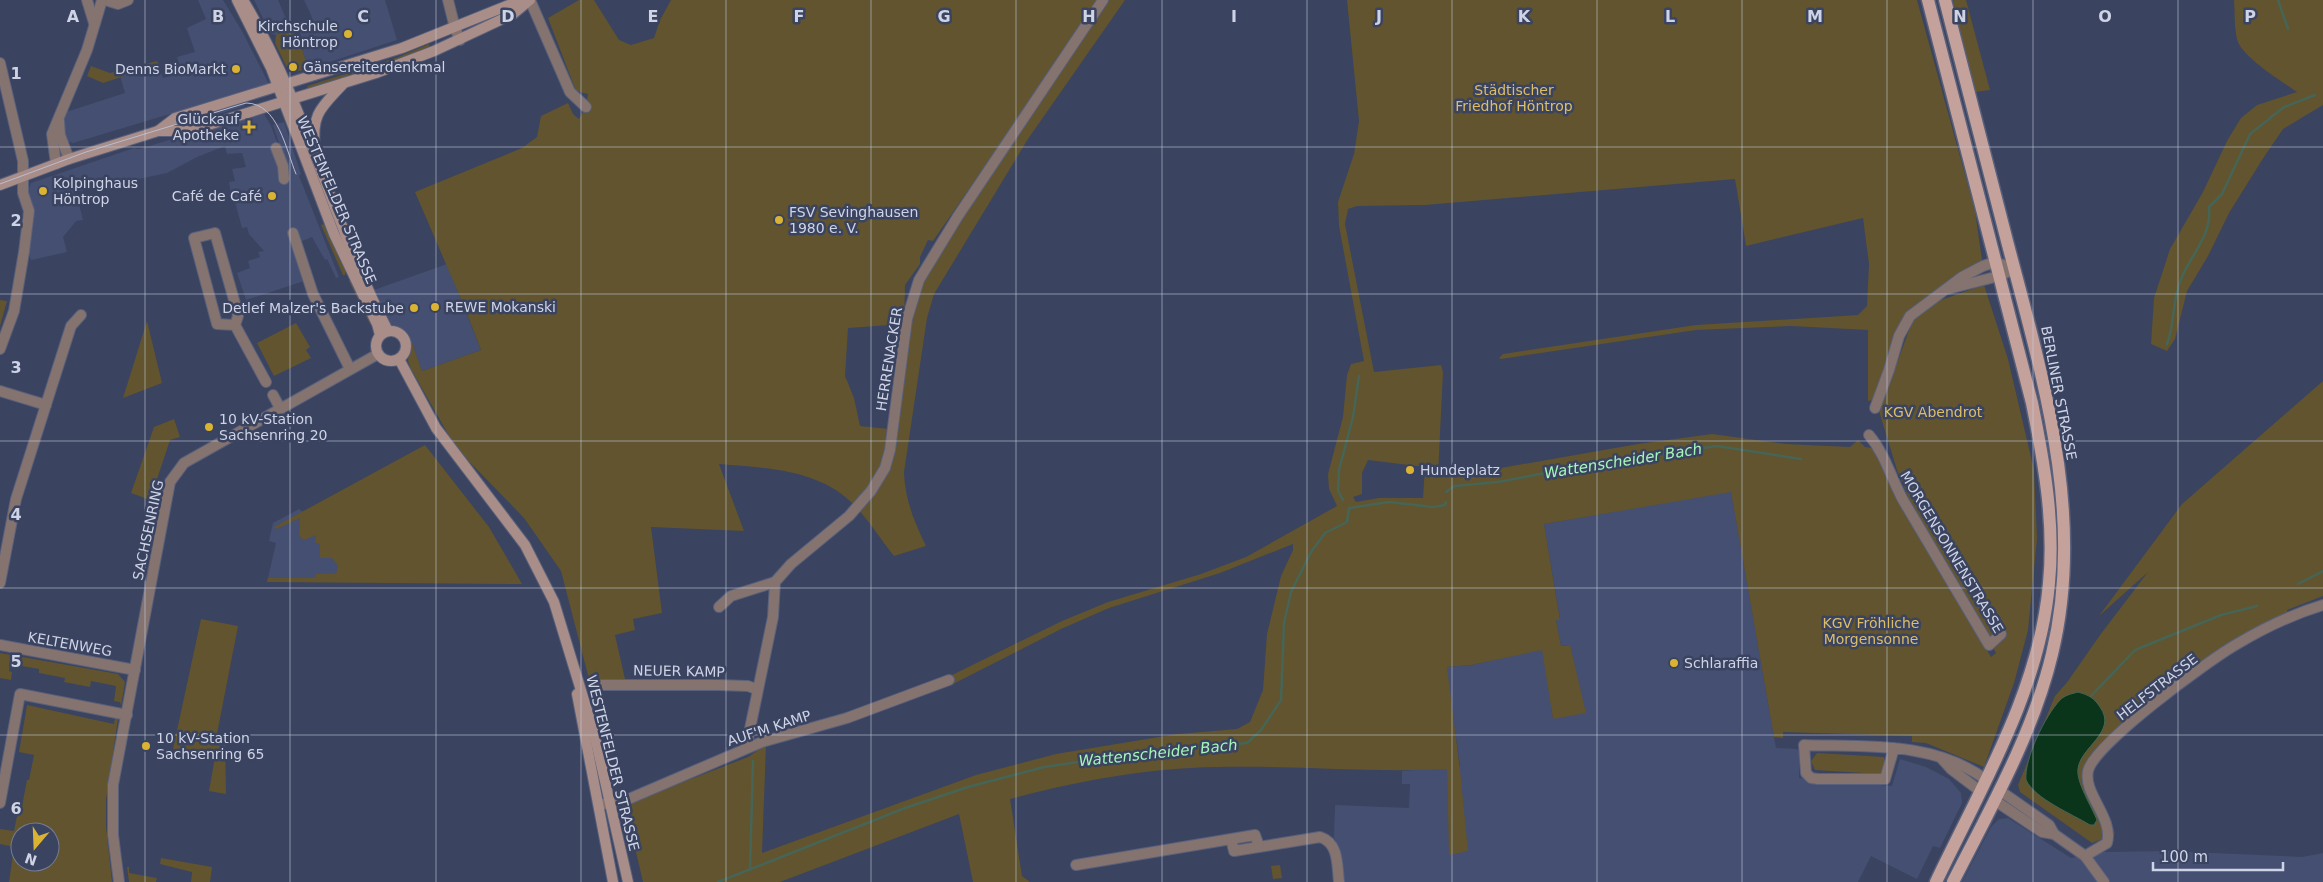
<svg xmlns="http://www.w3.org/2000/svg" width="2323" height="882" viewBox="0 0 2323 882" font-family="'DejaVu Sans',sans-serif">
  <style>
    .built { fill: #454f71 }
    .green { fill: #61542e; fill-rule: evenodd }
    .water { fill: #0b351a; stroke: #466557 }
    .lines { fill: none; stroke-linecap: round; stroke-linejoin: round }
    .stream { stroke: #466557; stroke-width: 2.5 }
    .street-casing { stroke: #58607b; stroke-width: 12 }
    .secondary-casing { stroke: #58607b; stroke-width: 12 }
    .primary-casing { stroke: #58607b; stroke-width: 15 }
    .street { stroke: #857370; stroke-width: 10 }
    .secondary { stroke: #a98d88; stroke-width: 10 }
    .primary { stroke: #c4a19a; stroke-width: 12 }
    .tram { stroke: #b8bed2; stroke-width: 1 }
    .grid { fill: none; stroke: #ced4e6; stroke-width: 1; stroke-opacity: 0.55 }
    .poi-dot { fill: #dab333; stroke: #3a4360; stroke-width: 2 }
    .labels { text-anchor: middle; stroke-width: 5; stroke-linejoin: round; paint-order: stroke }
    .poi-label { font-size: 14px; fill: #ced4e6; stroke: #3a4360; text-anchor: start }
    .park-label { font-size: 14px; fill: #ddbe65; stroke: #3a4360 }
    .street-label { font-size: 14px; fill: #ced4e6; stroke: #3a4360 }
    .water-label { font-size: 15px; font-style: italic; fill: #a6f6b9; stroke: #3a4360 }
    .grid-label { font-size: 16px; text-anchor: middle; font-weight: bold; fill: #ced4e6; stroke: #3a4360; stroke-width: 5; stroke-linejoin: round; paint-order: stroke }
  </style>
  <rect width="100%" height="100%" fill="#3a4360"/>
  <g class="built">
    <polygon points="198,0 223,0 242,31 268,82 267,85 73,143 67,141 63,129 66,112 125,93 120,76 159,65 163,78 182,73 177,57 195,52 187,28 206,19"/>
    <polygon points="254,0 278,0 290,28 276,35 271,34"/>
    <polygon points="304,0 385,0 397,40 308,69 298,35 300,34 301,23 312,17"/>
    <polygon points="244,101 245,106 179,126 178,121"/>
    <polygon points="263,112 271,126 288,170 273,125 284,122 301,174 299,176 339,277 336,278 327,259 325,260 312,237 292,245 304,281 246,300 237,273 250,268 248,261 260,257 258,252 264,251 249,234 247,227 242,228 235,202 232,202 229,182 235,181 232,169 246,167 242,153 227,154 225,146 197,157 167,173 76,192 83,220 76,221 63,237 67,252 31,260 29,254 33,211 28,191 31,183 134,148 139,149"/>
    <polygon points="447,264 481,350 422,371 412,344 410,344 399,331 390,327 371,291"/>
    <polygon points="1731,491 1776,748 1797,749 1799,752 1799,778 1892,786 1900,759 1926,767 1949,779 1961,793 1962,803 1940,848 1933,846 1917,879 1871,856 1858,882 1343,882 1340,853 1334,837 1335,805 1409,808 1410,784 1402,784 1402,771 1460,766 1446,667 1471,665 1543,649 1553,719 1570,645 1561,646 1556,620 1560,619 1544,524"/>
    <polygon points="299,509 304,513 350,576 267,582 276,543 269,541 273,523"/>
    <polygon points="2008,818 2071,858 2104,852 2168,851 2302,857 2323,853 2323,882 1962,882 1991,827 1999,819"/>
  </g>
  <g class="green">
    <path d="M579,0H594L619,40L631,45L654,38L660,20L671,0H1100L933,241L928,240L920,257V264L905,285L904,324L848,328L845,376L854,398L860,426L889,429L908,327L926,271L1105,0H1125L1028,139L934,294L927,318L904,472C905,500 914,521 926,546L894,556C881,540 870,522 856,507C821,469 767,468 719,464L744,531L651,527L662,613L633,619L635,630L615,635L625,679H589L561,571L524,518L456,448L411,369L408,361L410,344L412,343L422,371L481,350L464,306L415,192L522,148L537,137L541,116L568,103L573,114L579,119L586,107L588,94L576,91L548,18Z"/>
    <path d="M1347,0H1917L1975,211L1982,260L1907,314L1877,399L1868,401V330L1791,326L1696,330L1501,359L1499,358L1503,354L1696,325L1858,315L1867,306L1869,264L1863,218L1746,246L1735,179L1425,205L1357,206L1348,209L1345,224L1374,372L1441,365L1443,372L1438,475L1455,476L1638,444L1712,434L1786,444L1850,447L1858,440L1865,447L1880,449L1891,485L1991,657L1996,653L1909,499L1897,470L1879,411L1914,317L1938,301L1984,285L2008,359L2034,470L2037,539L2028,630L2014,683L1984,767L1926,743L1912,742V736L1783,732V738L1774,737L1731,492L1544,524L1560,620H1556L1561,646L1570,645L1586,713L1553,719L1542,650L1471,665L1447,667L1460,770L1468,851L1449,855L1447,769C1370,773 1293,765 1216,767C1148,768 1077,781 1010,799L1022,876L1030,882H973L959,814L780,882H643L626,809L629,803L748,757L766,745L762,853L976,775L1056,754L1177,734L1237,729L1250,722L1263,690L1267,634L1281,576L1293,550V544L1220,573L1109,608L1061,629L951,685L948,677L1062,621L1108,602L1201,574L1246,557L1337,506L1329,489L1328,474L1343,417L1347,375L1351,364L1364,361L1339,226L1338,202L1354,154L1359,121ZM1368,460L1425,467L1423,498H1379L1356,502L1353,497L1362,494V473Z"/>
    <polygon points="1953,0 1966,0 1990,90 1975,92"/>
    <path d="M2234,0H2323V105L2283,129L2262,160L2229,213L2208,256L2187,291L2175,339L2167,351L2151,344L2154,298L2170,249L2203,192L2227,141L2241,118L2257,105L2297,92C2283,82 2240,56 2237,39C2234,26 2235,13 2234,0Z"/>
    <polygon points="287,30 298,35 308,69 299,71 286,66 275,43 276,35"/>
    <polygon points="429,44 430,47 376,68 308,89 307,86 398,57"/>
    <polygon points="157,61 159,65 103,83 87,76 91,66 110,73"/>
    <polygon points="324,224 346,267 345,275 343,275 321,225"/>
    <polygon points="351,278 374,322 370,324 349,281"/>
    <polygon points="0,300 7,301 0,326"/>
    <polygon points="147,321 162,383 123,398"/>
    <polygon points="296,323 310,347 306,350 311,358 274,376 257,343"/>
    <path d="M2323,381V596L2287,610V615C2251,639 2097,737 2092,774C2090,789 2109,819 2115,834L2092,843L2020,792L2018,785L2055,696L2068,681L2100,635L2148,572L2099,616L2182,504Z"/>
    <polygon points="174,419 180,437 170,440 150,500 131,493 154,427"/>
    <polygon points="425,445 489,527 522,584 267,582 268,578 315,578 316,574 336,574 338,566 332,558 320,558 320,544 315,543 316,535 304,540 299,536 300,518 276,529 274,527"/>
    <polygon points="201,619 238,626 216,739 225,739 226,794 209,791 215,757 173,749"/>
    <polygon points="0,653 118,674 125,682 121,706 120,702 114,701 116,686 91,681 90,687 64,682 65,678 39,673 39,669 10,664 9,671 12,672 11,680 0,678"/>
    <path d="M27,705L114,724L115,718L118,719L106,800V826L112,882H9L14,847L0,844V829L14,831L19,806H22L27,780H29L34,755L19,752ZM20,832H50V862H20Z"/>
    <polygon points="1817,753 1884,757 1885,766 1880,774 1815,770 1811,761"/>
    <polygon points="161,858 212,867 210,882 191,882 192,872 160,864"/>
    <polygon points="1280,865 1282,878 1273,879 1271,866"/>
    <polygon points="127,867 129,867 129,873 157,878 156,882 129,882"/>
  </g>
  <path class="water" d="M2078,692C2089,695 2094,698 2100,707C2118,732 2080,747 2078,769C2076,782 2092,807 2097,820L2094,825H2090C2072,814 2035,799 2026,780C2024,759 2045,716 2060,700C2065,695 2071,694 2078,692Z"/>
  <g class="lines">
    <g class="stream">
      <polyline points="2278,0 2288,29"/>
      <path d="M2167,344C2175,323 2172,300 2181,279C2191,254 2212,236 2209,207L2222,194L2250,134L2284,107L2315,95"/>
      <polyline points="1446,492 1454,486 1498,482 1603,462 1717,446 1801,459"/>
      <polyline points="1343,500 1338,491 1339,470 1353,417 1359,376"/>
      <polyline points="2298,584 2323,571"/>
      <polyline points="2091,696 2135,650 2221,615 2257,606"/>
      <polyline points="750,870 753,761"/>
      <polyline points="718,882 905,808 968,787 1044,767 1147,752 1247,743 1261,730 1281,700 1284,623 1291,592 1311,552 1325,533 1347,522 1349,508 1389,502 1433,507 1445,505 1446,502"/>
    </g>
    <defs>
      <g id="street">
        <polyline points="87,0 94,23"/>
        <polyline points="105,0 118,4 128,0"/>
        <polyline points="448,0 455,28 460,40"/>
        <polyline points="530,0 570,92 586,107"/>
        <polyline points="0,63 23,161 23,193 29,211 24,252 14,311 0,349"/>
        <polyline points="59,121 60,135 69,159"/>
        <polyline points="276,148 283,166 284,179"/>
        <polyline points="56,164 52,134 87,50 102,0"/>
        <polyline points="293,233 313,294 350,369"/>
        <polyline points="1948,289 1999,276 2014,269"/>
        <polyline points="235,325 217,324 194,238 215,233 236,307 238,316 235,325 266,382"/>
        <polyline points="0,391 46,405"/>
        <polyline points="273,395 280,408"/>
        <polyline points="1875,408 1889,370 1899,336 1910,316 1962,277 1983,266 1995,262 2014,269"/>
        <path d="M1869,435C1885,454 1891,478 1903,500L1989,645L2001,634"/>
        <polyline points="0,583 16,499 71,326 81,315"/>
        <polyline points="719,607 731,596 775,582"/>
        <polyline points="0,645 135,670"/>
        <polyline points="601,685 718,685 748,686 756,689"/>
        <polyline points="746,748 773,617 775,582 791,564 849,516 871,491 885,468 890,450 907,319 919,280 958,216 1103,0"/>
        <path d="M1894,748L1885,779H1818L1811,778L1806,773L1804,745C1866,747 1933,741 1985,779"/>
        <polyline points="1942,759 1951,769 1980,791"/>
        <polyline points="1999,790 2049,825 2054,834"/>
        <polyline points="1994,800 2042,832 2054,834 2085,856 2104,882"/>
        <polyline points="0,803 20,694 127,715"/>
        <polyline points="599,805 631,798 762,742 847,718 949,680"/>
        <path d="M1231,839L1234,851L1320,837C1339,843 1337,865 1339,882"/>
        <path d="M2085,856L2107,843C2114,818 2083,794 2088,771C2094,744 2209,660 2237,644C2264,628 2293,614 2323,605"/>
        <polyline points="1076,865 1255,835 1259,846"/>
        <polyline points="119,882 113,835 113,785 170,482 184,463 378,354"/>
      </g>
      <g id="secondary">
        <polyline points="237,0 271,68 334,234 377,324 380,335"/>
        <path d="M243,0C306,104 333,224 388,331"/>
        <polyline points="158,131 175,118 402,48 509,5 524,4"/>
        <path d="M315,148C311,113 322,107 344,83"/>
        <polyline points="0,185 69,159 158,131 182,131 205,126 376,73 434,51 513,14 530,0"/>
        <circle cx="391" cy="346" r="15"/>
        <polyline points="399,359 436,428 525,545 554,602 594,733 628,882"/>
        <polyline points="577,694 613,882"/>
      </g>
      <g id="primary">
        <path d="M1928,0L2032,403C2044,462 2055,523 2049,583C2040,690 1981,787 1936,882"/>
        <path d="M1945,0C1966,80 1986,161 2007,241C2042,375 2086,515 2052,654C2033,734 1990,809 1953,882"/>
      </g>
    </defs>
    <use href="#street" class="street-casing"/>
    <use href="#secondary" class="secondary-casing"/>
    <use href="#primary" class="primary-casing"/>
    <use href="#street" class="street"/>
    <use href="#secondary" class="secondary"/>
    <use href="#primary" class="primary"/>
    <path class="tram" d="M0,184L86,152L246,103C278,103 286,150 296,174"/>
  </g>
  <path class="grid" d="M145,0V882M290,0V882M436,0V882M581,0V882M726,0V882M871,0V882M1016,0V882M1162,0V882M1307,0V882M1452,0V882M1597,0V882M1742,0V882M1887,0V882M2033,0V882M2178,0V882M0,147H2323M0,294H2323M0,441H2323M0,588H2323M0,735H2323"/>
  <g class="poi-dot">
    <circle cx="348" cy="34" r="5"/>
    <circle cx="293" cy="67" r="5"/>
    <circle cx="236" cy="69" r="5"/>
    <path d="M246.5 119.5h5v5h5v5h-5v5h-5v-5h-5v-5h5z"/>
    <circle cx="43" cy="191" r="5"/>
    <circle cx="272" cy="196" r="5"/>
    <circle cx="779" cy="220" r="5"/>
    <circle cx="435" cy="307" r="5"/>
    <circle cx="414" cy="308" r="5"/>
    <circle cx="209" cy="427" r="5"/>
    <circle cx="1410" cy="470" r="5"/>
    <circle cx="1674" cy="663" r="5"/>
    <circle cx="146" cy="746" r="5"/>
  </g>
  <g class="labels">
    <g class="poi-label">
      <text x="338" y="31" text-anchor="end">Kirchschule<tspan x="338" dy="16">Höntrop</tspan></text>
      <text x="303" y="72">Gänsereiterdenkmal</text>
      <text x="226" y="74" text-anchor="end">Denns BioMarkt</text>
      <text x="239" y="124" text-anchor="end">Glückauf<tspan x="239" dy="16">Apotheke</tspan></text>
      <text x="53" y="188">Kolpinghaus<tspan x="53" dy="16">Höntrop</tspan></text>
      <text x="262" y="201" text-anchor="end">Café de Café</text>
      <text x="789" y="217">FSV Sevinghausen<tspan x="789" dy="16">1980 e. V.</tspan></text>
      <text x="445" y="312">REWE Mokanski</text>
      <text x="404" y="313" text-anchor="end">Detlef Malzer's Backstube</text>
      <text x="219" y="424">10 kV-Station<tspan x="219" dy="16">Sachsenring 20</tspan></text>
      <text x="1420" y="475">Hundeplatz</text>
      <text x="1684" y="668">Schlaraffia</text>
      <text x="156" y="743">10 kV-Station<tspan x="156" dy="16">Sachsenring 65</tspan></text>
    </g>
    <g class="park-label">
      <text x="1514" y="95">Städtischer<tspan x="1514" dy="16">Friedhof Höntrop</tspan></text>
      <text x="1933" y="417">KGV Abendrot</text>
      <text x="1871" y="628">KGV Fröhliche<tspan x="1871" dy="16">Morgensonne</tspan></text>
    </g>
    <g class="street-label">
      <text transform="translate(337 200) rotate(67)" y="5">WESTENFELDER STRASSE</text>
      <text transform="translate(889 359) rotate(-81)" y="5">HERRENACKER</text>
      <text transform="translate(2059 393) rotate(79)" y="5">BERLINER STRASSE</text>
      <text transform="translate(148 530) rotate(-78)" y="5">SACHSENRING</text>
      <text transform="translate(1952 552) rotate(59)" y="5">MORGENSONNENSTRASSE</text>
      <text transform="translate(70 644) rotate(10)" y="5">KELTENWEG</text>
      <text transform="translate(679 671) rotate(1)" y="5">NEUER KAMP</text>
      <text transform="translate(2157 687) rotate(-38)" y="5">HELFSTRASSE</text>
      <text transform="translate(769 728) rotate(-18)" y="5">AUF'M KAMP</text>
      <text transform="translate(613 763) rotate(76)" y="5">WESTENFELDER STRASSE</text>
    </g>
    <g class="water-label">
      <text transform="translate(1623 461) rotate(-9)" y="5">Wattenscheider Bach</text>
      <text transform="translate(1158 753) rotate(-6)" y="5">Wattenscheider Bach</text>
    </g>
  </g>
  <g class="grid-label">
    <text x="73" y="22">A</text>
    <text x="218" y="22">B</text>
    <text x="363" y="22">C</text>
    <text x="508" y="22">D</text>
    <text x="653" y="22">E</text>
    <text x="799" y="22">F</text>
    <text x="944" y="22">G</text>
    <text x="1089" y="22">H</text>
    <text x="1234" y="22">I</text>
    <text x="1379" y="22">J</text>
    <text x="1524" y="22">K</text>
    <text x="1670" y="22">L</text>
    <text x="1815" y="22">M</text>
    <text x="1960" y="22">N</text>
    <text x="2105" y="22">O</text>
    <text x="2250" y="22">P</text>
    <text x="16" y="79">1</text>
    <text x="16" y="226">2</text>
    <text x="16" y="373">3</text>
    <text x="16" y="520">4</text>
    <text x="16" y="667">5</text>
    <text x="16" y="814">6</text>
  </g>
  <g transform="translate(35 847) rotate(199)"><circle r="24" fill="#3a4360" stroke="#757d96"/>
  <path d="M0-4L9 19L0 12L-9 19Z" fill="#dab333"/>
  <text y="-8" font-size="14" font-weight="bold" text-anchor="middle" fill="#ced4e6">N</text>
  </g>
  <path d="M2153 862v8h130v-8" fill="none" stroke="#ced4e6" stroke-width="2.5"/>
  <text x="2160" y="862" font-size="15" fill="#ced4e6" stroke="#3a4360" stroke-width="4" paint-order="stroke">100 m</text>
</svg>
